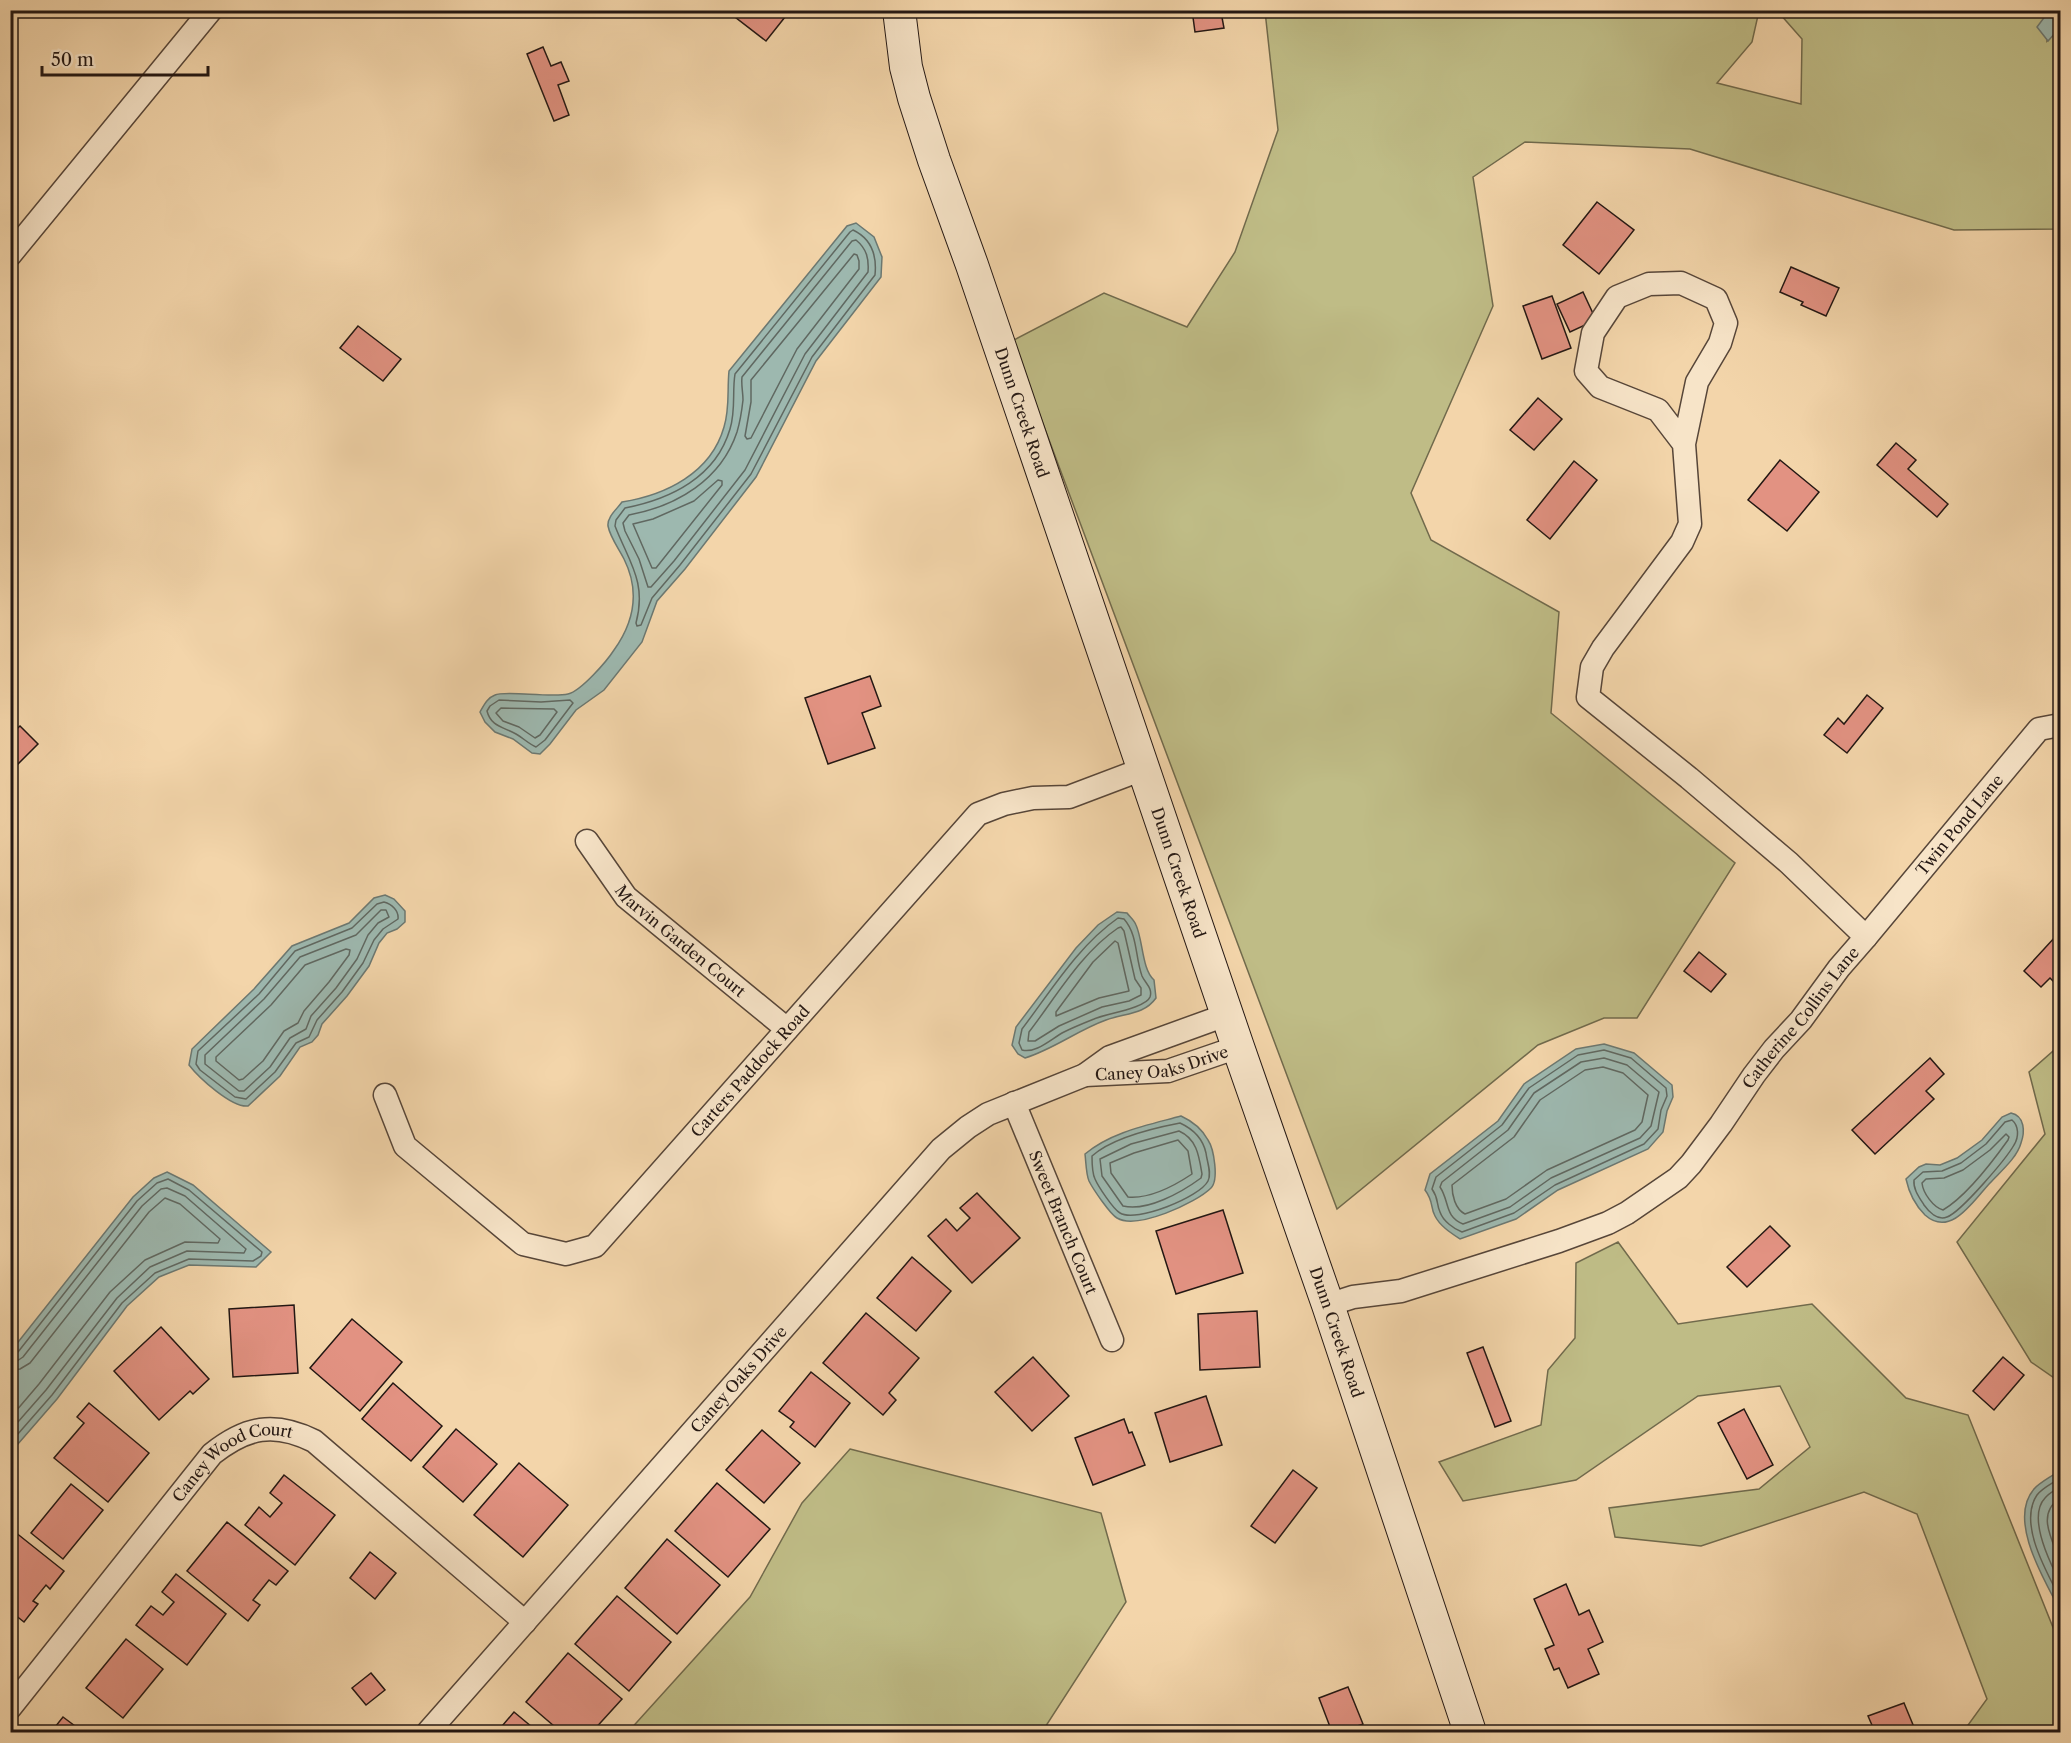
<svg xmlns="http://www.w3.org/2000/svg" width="2071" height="1743" viewBox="0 0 2071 1743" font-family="'Libre Caslon Text',serif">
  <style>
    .green { fill: #bfbc86; stroke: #716a4c; stroke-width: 1.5 }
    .water { fill: #9db8af; stroke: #6c7871; stroke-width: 1.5 }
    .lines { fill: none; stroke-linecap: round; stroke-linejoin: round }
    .shore { stroke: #606861; stroke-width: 1.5 }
    .building { fill: #e29282; stroke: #231713; stroke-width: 1.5 }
    .street-casing { stroke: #574639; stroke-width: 25 }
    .secondary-casing { stroke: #231713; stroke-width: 34 }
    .street { stroke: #f7e4c8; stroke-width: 22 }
    .secondary { stroke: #f7e4c8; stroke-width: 32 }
    .labels { text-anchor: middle; stroke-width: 5; stroke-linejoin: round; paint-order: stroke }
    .street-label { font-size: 16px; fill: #231713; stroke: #f7e4c8 }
  </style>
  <rect width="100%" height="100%" fill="#f3d5aa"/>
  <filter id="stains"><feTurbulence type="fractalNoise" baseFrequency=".00333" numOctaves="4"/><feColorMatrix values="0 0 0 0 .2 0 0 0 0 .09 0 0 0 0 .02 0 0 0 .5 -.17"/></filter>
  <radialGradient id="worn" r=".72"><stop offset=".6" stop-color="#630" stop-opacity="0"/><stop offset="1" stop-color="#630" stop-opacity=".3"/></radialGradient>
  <g class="green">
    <polygon points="1265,11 1759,11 1752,42 1717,83 1801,104 1802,39 1780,14 1781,11 2049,11 2047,41 2056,32 2060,41 2060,228 2058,229 1954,230 1690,149 1525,142 1473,177 1493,306 1411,493 1431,540 1559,612 1551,713 1735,863 1637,1018 1604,1018 1538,1045 1337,1209 1012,341 1104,293 1187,327 1235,252 1278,130"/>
    <polygon points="2060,1045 2060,1382 2031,1362 1957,1242 2045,1134 2029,1072"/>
    <polygon points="1618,1242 1678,1324 1812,1304 1906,1398 1968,1415 2060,1645 2060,1732 1963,1732 1987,1699 1917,1514 1864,1492 1701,1546 1615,1537 1609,1508 1759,1489 1810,1447 1780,1386 1698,1396 1576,1480 1463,1501 1439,1462 1541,1425 1548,1370 1575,1338 1576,1263"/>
    <polygon points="850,1449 1101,1513 1126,1602 1042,1732 628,1732 750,1597 802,1503"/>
  </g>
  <g class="water">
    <polygon points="2049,11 2060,11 2060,41 2056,32 2048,41 2037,27"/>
    <path d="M856,223L874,237L882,257L881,277L816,361L756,477L685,569L657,601L642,642L604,690L576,710L550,744L540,754L532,753L513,739L495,732L485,722L480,712C484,705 487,698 495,695C504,690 551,698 568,694C581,691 607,661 614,650C634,622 640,591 624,559C619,549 610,537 608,526C607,517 617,509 622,502C666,495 711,473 724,427C730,408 727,390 729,371L847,226Z"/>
    <path d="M385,895L394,899L405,911V922L397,929L387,933L379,943L369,966L347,996L322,1024L318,1035L312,1042L300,1047L280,1076L248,1106C232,1108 199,1078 189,1065L192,1049L254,989L292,946L349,923L374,898Z"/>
    <path d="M1117,912L1127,913C1130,917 1134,920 1136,925C1143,940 1142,970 1154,980L1156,998C1144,1015 1125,1013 1106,1020C1078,1030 1054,1049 1025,1058L1018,1054L1012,1045L1016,1027L1076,948L1098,925Z"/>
    <path d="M1604,1044L1634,1053L1672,1085L1673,1097L1667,1111L1663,1132L1648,1149L1558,1190L1516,1219L1460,1239C1451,1233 1440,1226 1435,1216C1430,1207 1434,1202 1425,1190L1430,1174L1498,1121L1524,1084L1576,1049Z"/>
    <path d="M2011,1113C2025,1116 2025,1132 2021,1143C2017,1158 2000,1172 1990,1183C1973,1201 1951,1238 1925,1215C1915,1205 1909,1193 1906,1179L1919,1167L1926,1164L1940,1165L1957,1158L1982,1140L2002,1117Z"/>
    <path d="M1181,1116C1192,1121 1202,1129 1208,1140C1214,1149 1219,1180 1211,1188C1196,1203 1137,1230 1117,1218C1110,1214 1093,1189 1089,1181C1086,1174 1086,1162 1085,1154C1111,1132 1148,1125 1181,1116Z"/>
    <polygon points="167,1172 193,1185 271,1252 256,1267 189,1265 159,1277 127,1306 57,1399 11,1452 11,1351 133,1197 154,1178"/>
    <path d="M2060,1470V1610C2045,1581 2007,1520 2034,1489C2040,1482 2053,1476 2060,1470Z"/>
  </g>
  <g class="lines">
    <g class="shore">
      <path d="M853,230C872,239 877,255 875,275L812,357L751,474L680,565L652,598L641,625L637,626L636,623C647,582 629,562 615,526L616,520L625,508C671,499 716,477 730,429C736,410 732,392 735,374L850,232Z"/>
      <path d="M856,240C867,249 869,259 868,272L805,354L745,470L674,561L651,587H648L639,559L625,531L623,523L629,515C677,506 721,480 737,432C740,422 742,409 743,400C743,392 741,385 742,377L852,241Z"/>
      <polygon points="854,254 857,255 859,261 859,269 797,349 751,438 747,439 745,436 751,402 751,380"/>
      <polygon points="718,480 722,481 722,485 656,568 652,568 633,524 653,519 694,501"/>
      <path d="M499,700L541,702L570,700L573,703L545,740L536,747C529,744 523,738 516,734C504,727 491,727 487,711L490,706Z"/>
      <polygon points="501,708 554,709 557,712 540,735 535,738 519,727 503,721 496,713"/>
      <path d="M384,902C392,904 399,911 398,919L383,929L374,940L363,963L342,992L317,1020L309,1037L296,1043L275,1072L246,1099L235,1097L200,1070L196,1064L198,1051L259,994L295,951L352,928L377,904Z"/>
      <polygon points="381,910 386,910 389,917 378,923 368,935 357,959 336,988 311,1016 306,1029 290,1038 270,1067 244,1091 239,1091 205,1064 205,1055 264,999 300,957 356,935"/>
      <path d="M1118,918L1124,919C1138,935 1135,957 1142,976C1145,983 1153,988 1150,997C1146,1008 1105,1014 1094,1019C1084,1023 1074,1027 1064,1032C1052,1038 1036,1054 1022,1050L1019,1043L1022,1029C1051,991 1078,946 1118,918Z"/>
      <path d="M1118,928L1121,927L1124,931L1135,979L1141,988V995L1129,1001L1102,1007L1059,1026L1035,1041H1028L1029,1032C1056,997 1081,953 1118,928Z"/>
      <polygon points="1115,941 1118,943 1129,991 1099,998 1056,1016 1056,1012 1093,962"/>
      <polygon points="346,949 350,950 349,955 329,982 304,1011 298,1023 284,1031 263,1061 243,1079 239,1080 216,1061 216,1057 271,1005 305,965"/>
      <path d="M1604,1050L1631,1058L1666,1088L1667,1096L1661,1110L1658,1129L1644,1144L1555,1185L1514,1213L1462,1232C1454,1229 1443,1221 1440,1212C1436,1203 1439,1199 1432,1189L1436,1177L1502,1125L1529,1088L1578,1055Z"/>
      <path d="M1604,1058L1627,1065L1659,1092L1651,1126L1640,1138L1551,1178L1510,1207L1463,1224C1444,1216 1450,1202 1440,1187L1442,1182L1508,1130L1534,1093L1581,1062Z"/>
      <path d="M1603,1067L1623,1073L1648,1095L1642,1122L1635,1130L1547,1170L1506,1199L1465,1214C1455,1209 1452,1195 1452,1185L1514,1137L1540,1100L1585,1070Z"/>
      <path d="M2012,1120C2019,1126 2019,1137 2014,1145C2006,1159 1961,1212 1947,1217C1938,1221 1929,1212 1924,1205C1919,1197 1913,1189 1914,1180L1923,1172L1942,1171L1961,1163L1986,1144L2005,1122Z"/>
      <path d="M1180,1123C1193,1129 1203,1139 1206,1153C1207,1162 1212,1173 1208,1181C1200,1197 1136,1223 1120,1213C1113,1209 1098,1186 1095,1179C1092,1173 1092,1163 1092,1156C1112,1138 1154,1128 1180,1123Z"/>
      <path d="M1179,1131C1197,1139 1199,1156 1202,1174L1201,1178C1182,1192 1147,1212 1123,1206L1102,1176L1100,1159L1131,1144Z"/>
      <path d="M2006,1134L2009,1137L2008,1140C1993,1161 1965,1197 1943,1210C1933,1207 1923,1193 1922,1183L1926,1179L1944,1178L1963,1170L1990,1150Z"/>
      <path d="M1178,1140L1188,1151L1192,1174C1174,1186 1150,1199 1128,1197L1111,1173L1110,1163L1134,1153Z"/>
      <polyline points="10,1354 18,1352 137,1201 157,1183 168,1179 189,1190 262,1252 261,1256 253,1261 189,1259 155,1273 122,1303 52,1395 10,1443"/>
      <polyline points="10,1362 17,1361 23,1357 142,1206 161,1189 167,1188 185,1196 246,1249 244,1253 187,1251 150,1267 117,1298 46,1390 10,1431"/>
      <polyline points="10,1371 20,1369 30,1363 149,1212 165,1198 180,1204 220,1239 218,1243 185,1242 145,1260 110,1292 39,1384 10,1418"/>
      <path d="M2060,1478C2053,1483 2042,1488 2037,1495C2018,1523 2046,1571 2060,1598"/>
      <path d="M2060,1487C2056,1490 2049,1493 2045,1498C2027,1517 2050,1563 2060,1582"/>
      <path d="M2060,1498C2036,1514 2052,1539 2060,1561"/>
    </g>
  </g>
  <g class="building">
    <polygon points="740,10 777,10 785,17 766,41 735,17"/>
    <polygon points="1192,10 1231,10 1221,12 1224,28 1195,32"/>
    <polygon points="543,47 551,66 561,62 569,81 558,85 569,115 554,121 527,54"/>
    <polygon points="1597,202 1634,230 1599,274 1563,245"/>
    <polygon points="1791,267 1839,288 1826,316 1801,305 1803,302 1780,292"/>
    <polygon points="1583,292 1596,320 1570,332 1557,304"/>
    <polygon points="1552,296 1571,348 1542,359 1523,306"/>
    <polygon points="358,326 401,359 383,381 340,348"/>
    <polygon points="1538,398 1562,419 1534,450 1510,430"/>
    <polygon points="1896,443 1916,460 1908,469 1948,504 1937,517 1877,465"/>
    <polygon points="1780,460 1819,492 1787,531 1748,500"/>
    <polygon points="1574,461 1597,480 1550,539 1527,520"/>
    <polygon points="870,676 881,706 862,713 875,748 828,764 805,698"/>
    <polygon points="1867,695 1883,708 1847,753 1824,735 1838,718 1844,724"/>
    <polygon points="20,726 38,744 10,772 10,735"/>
    <polygon points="2055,937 2060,942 2060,988 2050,978 2041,987 2024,971"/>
    <polygon points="1699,952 1726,974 1711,992 1684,971"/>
    <polygon points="1930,1058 1944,1074 1926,1091 1934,1099 1875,1154 1852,1130"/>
    <polygon points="977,1193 1020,1238 972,1283 928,1236 946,1219 957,1231 970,1218 960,1208"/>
    <polygon points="1223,1210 1243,1273 1176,1294 1156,1231"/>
    <polygon points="1770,1226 1790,1246 1747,1287 1727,1267"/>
    <polygon points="912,1257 951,1291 916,1331 877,1298"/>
    <polygon points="294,1305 298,1373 233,1377 229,1309"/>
    <polygon points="1257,1311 1260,1367 1200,1370 1198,1314"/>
    <polygon points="866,1313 919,1358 889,1393 896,1400 883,1415 823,1363"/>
    <polygon points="352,1319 402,1362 360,1411 310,1368"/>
    <polygon points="161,1327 209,1379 193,1394 190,1391 159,1420 114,1371"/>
    <polygon points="1483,1347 1511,1421 1495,1427 1467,1353"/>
    <polygon points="1033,1357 1069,1396 1032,1431 995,1392"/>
    <polygon points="2003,1357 2024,1375 1994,1410 1973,1391"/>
    <polygon points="811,1372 850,1403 815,1447 790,1427 794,1422 779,1411"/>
    <polygon points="393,1383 442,1426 411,1461 362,1419"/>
    <polygon points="1206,1396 1222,1445 1170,1462 1155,1413"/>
    <polygon points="89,1403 149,1453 108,1502 54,1458 84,1423 77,1417"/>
    <polygon points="1744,1409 1773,1465 1747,1479 1718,1423"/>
    <polygon points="1124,1419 1129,1433 1132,1432 1145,1465 1093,1485 1075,1438"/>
    <polygon points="456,1429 497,1464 463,1502 423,1467"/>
    <polygon points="762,1430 800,1463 764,1503 726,1470"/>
    <polygon points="519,1463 568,1505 523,1557 474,1515"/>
    <polygon points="1293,1470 1317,1488 1275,1543 1251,1526"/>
    <polygon points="284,1475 335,1515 295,1565 245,1525 259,1507 270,1517 282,1503 270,1493"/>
    <polygon points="717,1483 770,1529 728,1577 675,1531"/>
    <polygon points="71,1484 103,1510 63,1559 31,1533"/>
    <polygon points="227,1522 288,1571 276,1585 269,1580 253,1600 260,1605 248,1621 187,1571"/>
    <polygon points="10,1528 64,1571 50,1589 46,1585 33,1601 38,1604 24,1622 10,1611"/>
    <polygon points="667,1539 720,1585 677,1634 625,1588"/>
    <polygon points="370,1552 396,1573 375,1599 350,1578"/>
    <polygon points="176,1574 226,1614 187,1665 136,1625 151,1606 163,1615 174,1602 162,1592"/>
    <polygon points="1566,1584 1579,1615 1589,1610 1603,1642 1588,1649 1599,1674 1568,1688 1559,1668 1554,1670 1545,1649 1554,1645 1534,1599"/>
    <polygon points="617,1596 671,1642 629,1691 575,1644"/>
    <polygon points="126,1639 163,1669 123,1718 86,1688"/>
    <polygon points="568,1653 622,1699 592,1732 561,1732 526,1702"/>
    <polygon points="371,1673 385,1690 366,1705 352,1688"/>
    <polygon points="1348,1687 1363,1724 1341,1732 1332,1732 1319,1698"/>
    <polygon points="1904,1703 1916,1732 1875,1732 1868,1716"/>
    <polygon points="514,1712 538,1732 497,1732"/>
    <polygon points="63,1717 83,1732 51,1732"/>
  </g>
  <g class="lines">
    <defs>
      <g id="street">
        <polyline points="10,255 211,10"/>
        <path id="s1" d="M587,841L626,897L787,1029"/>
        <path id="s2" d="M1866,937L2039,729L2060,725"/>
        <path id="s3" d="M1085,1075L1168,1071L1238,1047"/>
        <path id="s4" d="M385,1095L405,1146L523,1244L566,1254L595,1246L978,814L1004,804L1033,798L1069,797L1143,769"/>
        <path id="s5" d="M1014,1103L1112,1340"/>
        <path id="s6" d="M1328,1305L1353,1297L1401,1291L1559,1241L1608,1223L1627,1213L1678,1178L1691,1164L1721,1124L1754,1075L1774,1049L1801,1020L1839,968L1866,937L1789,863L1689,778L1588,697L1592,667L1603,648L1682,542L1690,524L1684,444L1697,382L1720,343L1726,323L1716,299L1681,283L1649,284L1617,297L1593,333L1586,371L1600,387L1658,410L1684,444"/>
        <path id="s7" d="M10,1708L212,1454C246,1427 274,1421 314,1441L525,1622"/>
        <path id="s8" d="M428,1732L941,1149L968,1127L988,1114L1085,1075L1110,1057L1226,1015"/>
      </g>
      <g id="secondary">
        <path id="s9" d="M899,10L906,67L914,98L934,160L972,265L1238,1047L1328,1305L1470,1732"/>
      </g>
    </defs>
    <use href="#street" class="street-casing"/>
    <use href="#secondary" class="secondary-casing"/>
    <use href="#street" class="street"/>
    <use href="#secondary" class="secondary"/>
  </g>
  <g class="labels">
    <g class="street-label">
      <text dy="6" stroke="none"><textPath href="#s9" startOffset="422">Dunn Creek Road</textPath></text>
      <text dy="6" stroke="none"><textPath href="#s2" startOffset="146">Twin Pond Lane</textPath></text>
      <text dy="6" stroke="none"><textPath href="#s9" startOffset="908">Dunn Creek Road</textPath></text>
      <text dy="6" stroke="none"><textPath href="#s1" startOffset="138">Marvin Garden Court</textPath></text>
      <text dy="6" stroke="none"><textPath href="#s6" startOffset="578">Catherine Collins Lane</textPath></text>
      <text dy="6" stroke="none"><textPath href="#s3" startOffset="78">Caney Oaks Drive</textPath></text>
      <text dy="6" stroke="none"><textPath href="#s4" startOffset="516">Carters Paddock Road</textPath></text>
      <text dy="6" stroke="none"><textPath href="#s5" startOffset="129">Sweet Branch Court</textPath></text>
      <text dy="6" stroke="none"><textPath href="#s9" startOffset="1394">Dunn Creek Road</textPath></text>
      <text dy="6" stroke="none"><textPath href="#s8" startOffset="470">Caney Oaks Drive</textPath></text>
      <text dy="6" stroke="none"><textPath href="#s7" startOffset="339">Caney Wood Court</textPath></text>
    </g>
  </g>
  <rect width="2071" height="1743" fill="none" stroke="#f3d5aa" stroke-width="36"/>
  <rect x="12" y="12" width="2047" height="1719" fill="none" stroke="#231713" stroke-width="3"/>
  <rect x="18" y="18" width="2035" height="1707" fill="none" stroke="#231713" stroke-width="1.5"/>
  <path d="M42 66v9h166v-9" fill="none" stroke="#231713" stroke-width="3"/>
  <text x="51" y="66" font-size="18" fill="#231713" stroke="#f7e4c8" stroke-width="4.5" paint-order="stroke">50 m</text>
  <rect width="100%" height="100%" filter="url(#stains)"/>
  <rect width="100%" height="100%" fill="url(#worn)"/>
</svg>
